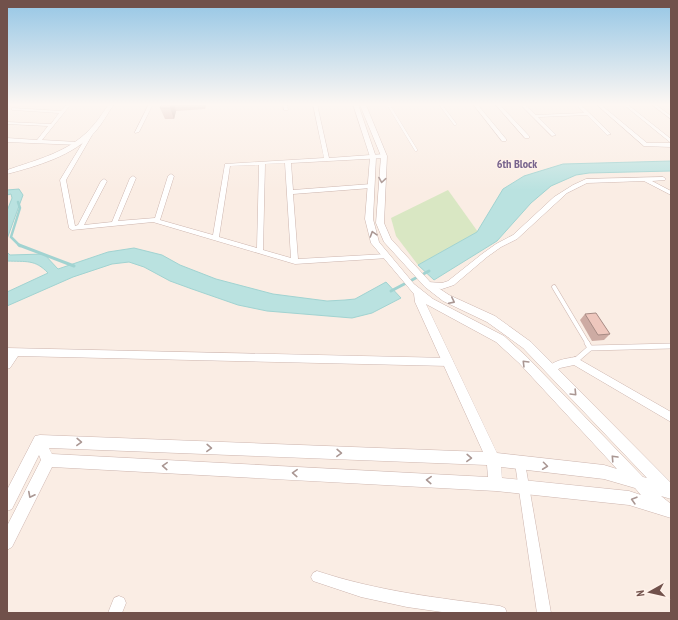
<svg xmlns="http://www.w3.org/2000/svg" width="678" height="620" viewBox="0 0 678 620" font-family="'PT Sans Narrow',sans-serif">
  <style>
    .green { fill: #d9e7c3 }
    .water { fill: #bae2e0; stroke: #a1d3d1 }
    .lines { fill: none; stroke-linecap: round; stroke-linejoin: round }
    .stream-far1 { stroke: #a1d3d1; stroke-width: 2.5 }
    .stream { stroke: #a1d3d1; stroke-width: 3 }
    .service-far2-casing { stroke: #cdb5ae; stroke-width: 3 }
    .service-far1-casing { stroke: #cdb5ae; stroke-width: 5 }
    .service-casing { stroke: #cdb5ae; stroke-width: 6 }
    .minor-casing { stroke: #cdb5ae; stroke-width: 1 }
    .tertiary-casing { stroke: #cdb5ae; stroke-width: 1 }
    .service-far2 { stroke: #fff; stroke-width: 2.5 }
    .service-far1 { stroke: #fff; stroke-width: 4 }
    .service { stroke: #fff; stroke-width: 5 }
    .minor { fill: #fff; fill-rule: evenodd }
    .tertiary { fill: #fff; fill-rule: evenodd }
    .wall { fill: #cdaba3 }
    .shaded-wall { fill: #a78b84 }
    .building { fill: #eec7bd; stroke: #a78b84 }
    .oneway { stroke: #aa9793 }
    .labels { text-anchor: middle; stroke-width: 3; stroke-linejoin: round; paint-order: stroke }
    .far-quarter-label { font-size: 12px; font-weight: bold; fill: #77638d; stroke: #fef1e9 }
  </style>
  <rect width="100%" height="100%" fill="#faede4"/>
  <polygon class="green" points="448,190 478,232 418,265 396,236 391,218"/>
  <g class="water">
    <polygon points="671,161 671,171 589,173 576,175 551,186 531,203 497,241 434,280 418,265 477,232 503,189 524,176 563,164"/>
    <polygon points="19,189 23,195 7,239 7,211 12,198 11,194 7,195 7,190"/>
    <path d="M134,248L162,255L180,265L216,279L273,294L327,301L345,300L355,299L386,282L401,298L372,313L352,318L267,311L238,305L192,289L170,281L144,267L129,262L112,264L73,277L7,306V292L48,273C35,259 26,262 7,261V252L10,255L44,254L58,269L108,252Z"/>
  </g>
  <g class="lines">
    <polyline class="stream-far1" points="18,202 20,208 11,237 20,246"/>
    <g class="stream">
      <polyline points="19,245 74,266"/>
      <polyline points="391,291 429,271"/>
    </g>
    <defs>
      <g id="service-far2">
        <polyline points="388,104 416,150"/>
        <polyline points="440,104 455,124"/>
      </g>
      <polyline id="service-far1" points="554,287 588,344"/>
      <g id="service">
        <polyline points="587,343 590,348"/>
        <polyline points="575,361 590,348 671,346"/>
      </g>
      <g id="minor">
        <polygon points="67,104 71,104 42,140 77,142 80,144 79,145 7,142 7,138 37,140 48,126 7,124 7,122 51,124 59,113 14,110 12,110 12,108 61,111"/>
        <polygon points="149,104 153,104 139,132 135,133 135,132"/>
        <polygon points="283,104 287,104 288,110 284,110"/>
        <path d="M313,104H317L329,158L384,154L387,156L384,158L291,163L293,190L371,184L374,186L371,188L293,194L298,259L386,254H388L390,256L388,258L295,264L153,222L72,230L69,228L60,180L91,129L95,130L66,180L75,226L78,225L101,181L104,179L107,181L84,225L112,222L130,178L133,176L136,178L118,221L155,218L168,176L171,174L174,176L160,220L213,235L225,164L324,158ZM285,163L291,258L263,250L265,164ZM259,165L257,248L219,237L230,166Z"/>
        <polygon points="473,104 477,104 506,139 506,141 502,141"/>
        <polygon points="495,104 499,104 529,136 529,138 525,138"/>
        <polygon points="520,104 524,104 536,115 584,113 576,104 580,104 611,134 607,135 587,115 538,117 556,135 552,136"/>
        <polygon points="596,104 600,104 647,143 671,143 623,104 627,104 671,139 671,147 644,146"/>
        <polygon points="651,104 655,104 671,116 671,119"/>
        <polygon points="663,177 666,179 665,180 652,181 671,191 671,195 644,181 587,183 567,193 517,239 501,247 487,257 454,285 442,289 428,288 424,285 428,282 442,283 448,281 482,254 496,244 513,235 554,197 573,185 586,179"/>
        <polygon points="7,348 449,358 452,359 453,362 452,365 449,366 18,356 10,368 7,369 7,358 8,356 7,356"/>
        <path d="M575,357L671,412V422L574,365L560,368L551,374L548,373L546,370C552,360 565,359 575,357Z"/>
        <polygon points="520,458 524,459 525,463 551,613 537,613 515,463 516,459"/>
        <path d="M317,571C377,591 438,598 500,606L505,608L507,613H449L407,607L361,597L313,581L311,577L313,573Z"/>
        <polygon points="119,596 124,598 126,603 122,613 108,613 114,598"/>
      </g>
      <g id="tertiary">
        <path d="M109,104H114C108,113 102,124 95,132C73,156 37,166 7,174V170C36,160 69,152 90,129C98,121 103,112 109,104Z"/>
        <path d="M353,104H358L376,157L373,219L379,242L414,284L433,299L504,336L527,357L643,477L647,478L523,348L487,322L443,301L425,287L384,242L376,223L381,156L360,105L362,104L366,105L387,156L384,223L391,239L431,283L449,295L495,316L531,342L671,483V499L661,496L671,504V518L629,505L496,491L52,467L12,547L7,550V526L41,460L39,455L12,509L7,511V490L35,436L40,435L483,452L415,302L414,294L371,243L365,219L370,157ZM426,304L496,342L519,363L617,469L604,465L497,453ZM49,448L487,465L488,477L52,454ZM501,467L604,479L635,488L641,495L629,491L502,478Z"/>
      </g>
    </defs>
    <use href="#service-far2" class="service-far2-casing"/>
    <use href="#service-far1" class="service-far1-casing"/>
    <use href="#service" class="service-casing"/>
    <use href="#minor" class="minor-casing"/>
    <use href="#tertiary" class="tertiary-casing"/>
    <use href="#service-far2" class="service-far2"/>
    <use href="#service-far1" class="service-far1"/>
    <use href="#service" class="service"/>
    <use href="#minor" class="minor"/>
    <use href="#tertiary" class="tertiary"/>
  </g>
  <g class="wall">
    <polygon points="162,104 206,104 205,109 176,111 174,119 165,119 160,108"/>
    <polygon points="585,314 610,334 604,340 592,341 580,320"/>
  </g>
  <g class="shaded-wall">
    <polygon points="172,104 174,104 176,111 174,119 170,108"/>
    <polygon points="204,104 206,104 205,109"/>
  </g>
  <g class="building">
    <polygon points="162,104 172,104 170,108 160,108"/>
    <polygon points="596,313 610,334 598,335 585,314"/>
  </g>
  <defs><path id="oneway-chevron" d="M-2-3.5L2.5 0L-2 3.5" fill="none" stroke-width="1.6" stroke-linecap="round" stroke-linejoin="round"/></defs>
  <g class="oneway">
    <use href="#oneway-chevron" transform="translate(382 180) rotate(99)"/>
    <use href="#oneway-chevron" transform="translate(373 234) rotate(-107)"/>
    <use href="#oneway-chevron" transform="translate(452 301) rotate(26)"/>
    <use href="#oneway-chevron" transform="translate(525 363) rotate(-135)"/>
    <use href="#oneway-chevron" transform="translate(574 393) rotate(46)"/>
    <use href="#oneway-chevron" transform="translate(79 442) rotate(2)"/>
    <use href="#oneway-chevron" transform="translate(209 448) rotate(2)"/>
    <use href="#oneway-chevron" transform="translate(339 453) rotate(2)"/>
    <use href="#oneway-chevron" transform="translate(469 458) rotate(2)"/>
    <use href="#oneway-chevron" transform="translate(614 458) rotate(-133)"/>
    <use href="#oneway-chevron" transform="translate(165 466) rotate(-177)"/>
    <use href="#oneway-chevron" transform="translate(545 466) rotate(7)"/>
    <use href="#oneway-chevron" transform="translate(295 473) rotate(-177)"/>
    <use href="#oneway-chevron" transform="translate(429 480) rotate(-177)"/>
    <use href="#oneway-chevron" transform="translate(31 495) rotate(117)"/>
    <use href="#oneway-chevron" transform="translate(634 500) rotate(-164)"/>
  </g>
  <linearGradient id="sky" x2="0" y2="1"><stop stop-color="#95c6e5"/><stop offset="0.55" stop-color="#fdf7f3"/><stop offset="1" stop-color="#fdf7f3" stop-opacity="0"/></linearGradient>
  <rect width="678" height="190" fill="url(#sky)"/>
  <g class="labels">
    <g class="far-quarter-label">
      <text x="517" y="168">6th Block</text>
    </g>
  </g>
  <rect width="678" height="620" fill="none" stroke="#71514b" stroke-width="16"/>
  <g transform="translate(650 592) rotate(262)" stroke="#fef1e9" stroke-width="3" paint-order="stroke">
  <path d="M0-3L7 15L0 10L-7 15Z" fill="#71514b"/>
  <text y="-6" font-size="11" font-weight="bold" text-anchor="middle" fill="#71514b">N</text>
  </g>
</svg>
